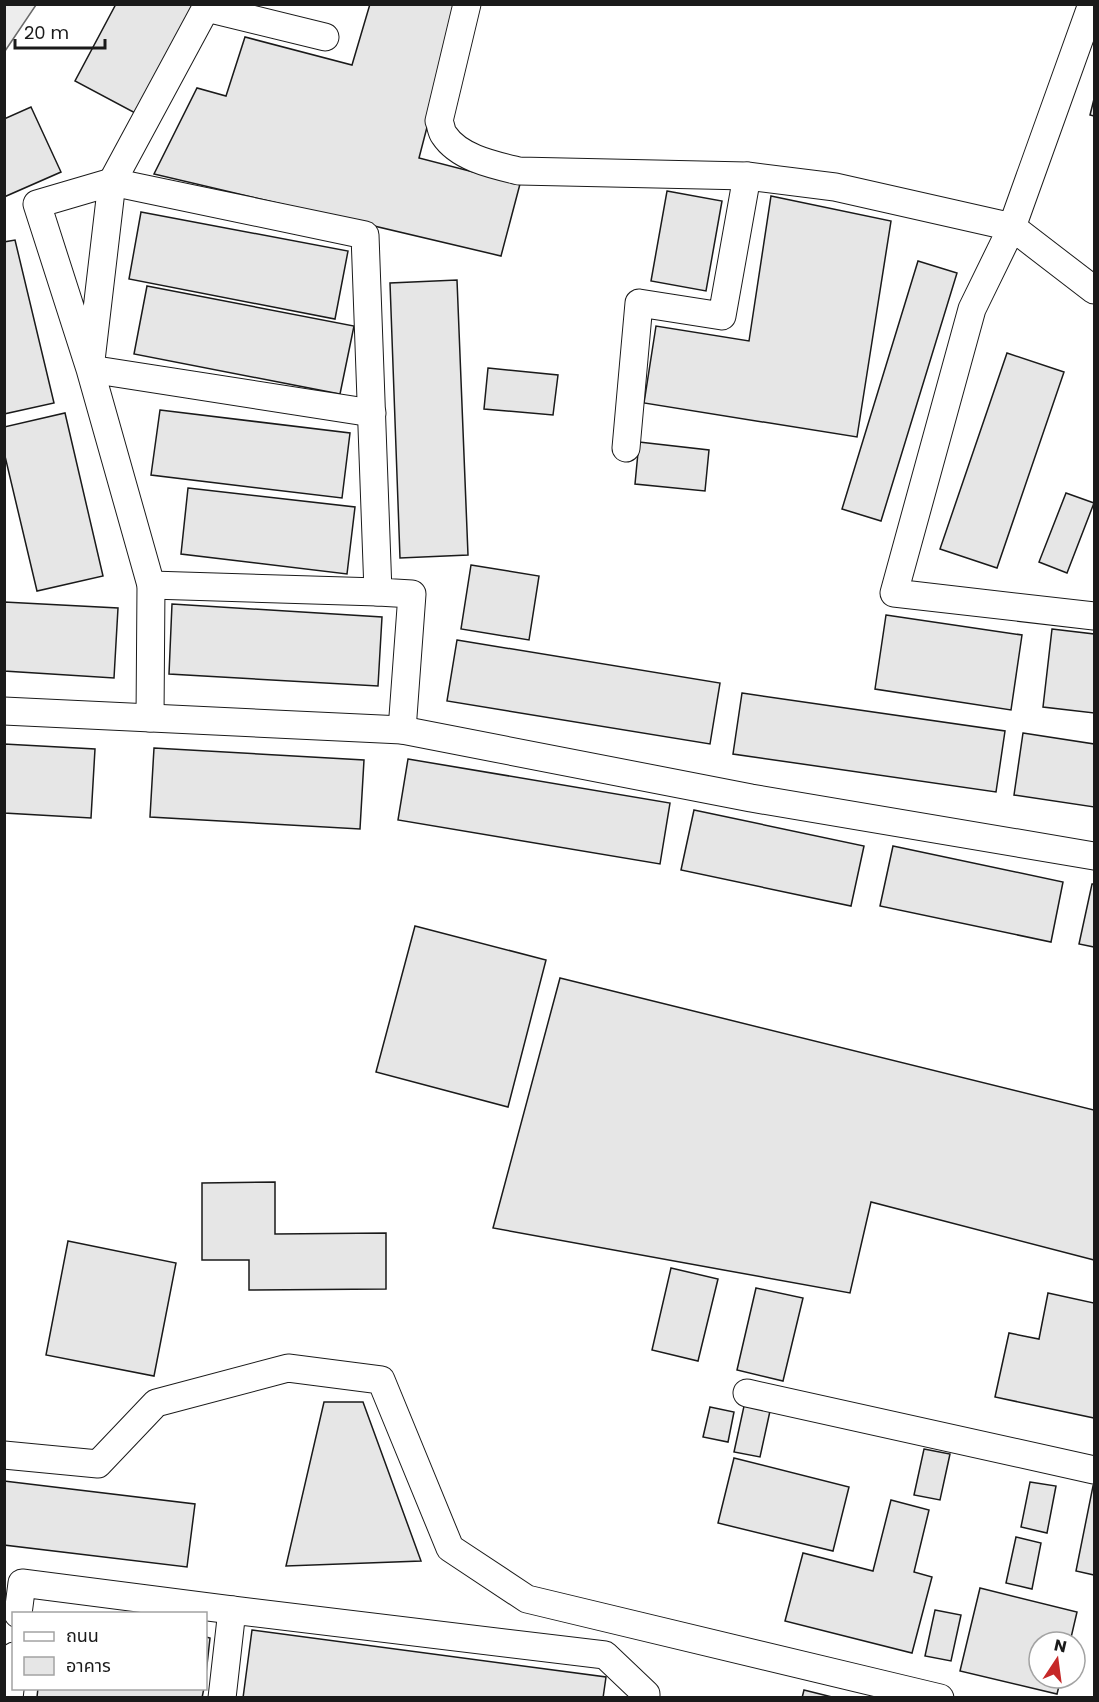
<svg xmlns="http://www.w3.org/2000/svg" width="1099" height="1702" viewBox="0 0 1099 1702" font-family="Poppins,'Noto Sans Thai',sans-serif">
  <style>
    .built { fill: #ededed; stroke: #6a6a6a; stroke-width: 1.5 }
    .building { fill: #e6e6e6; stroke: #1a1a1a; stroke-width: 1.5 }
    .lines { fill: none; stroke-linecap: round; stroke-linejoin: round }
    .minor-casing { stroke: #1a1a1a; stroke-width: 29 }
    .minor { stroke: #fff; stroke-width: 27 }
  </style>
  <rect width="100%" height="100%" fill="#fff"/>
  <polygon class="built" points="5,4 36,5 5,51 4,5"/>
  <g class="building">
    <polygon points="116,4 196,4 137,114 75,81"/>
    <polygon points="370,4 459,4 419,158 520,184 501,256 154,174 197,88 226,96 245,37 352,65"/>
    <polygon points="1094,99 1094,116 1090,115"/>
    <polygon points="31,107 61,172 4,197 4,119"/>
    <polygon points="667,191 722,201 706,291 651,281"/>
    <polygon points="771,196 891,221 857,437 644,403 656,326 749,341"/>
    <polygon points="141,212 348,251 335,319 129,279"/>
    <polygon points="15,240 54,403 4,414 4,242"/>
    <polygon points="918,261 957,273 881,521 842,509"/>
    <polygon points="457,280 468,555 400,558 390,283"/>
    <polygon points="147,286 354,326 340,394 134,354"/>
    <polygon points="1007,353 1064,372 997,568 940,549"/>
    <polygon points="488,368 558,375 553,415 484,409"/>
    <polygon points="160,410 350,433 342,498 151,475"/>
    <polygon points="65,413 103,576 37,591 4,452 4,427"/>
    <polygon points="639,442 709,450 705,491 635,484"/>
    <polygon points="188,488 355,507 347,574 181,554"/>
    <polygon points="1066,493 1094,503 1067,573 1039,562"/>
    <polygon points="471,565 539,576 529,640 461,629"/>
    <polygon points="4,602 118,608 114,678 4,671"/>
    <polygon points="172,604 382,617 378,686 169,674"/>
    <polygon points="886,615 1022,635 1011,710 875,689"/>
    <polygon points="1052,629 1094,634 1094,713 1043,707"/>
    <polygon points="457,640 720,683 710,744 447,701"/>
    <polygon points="742,693 1005,731 996,792 733,754"/>
    <polygon points="1023,733 1094,744 1094,807 1014,795"/>
    <polygon points="4,744 95,749 91,818 4,813"/>
    <polygon points="154,748 364,760 360,829 150,817"/>
    <polygon points="408,759 670,803 660,864 398,820"/>
    <polygon points="694,810 864,846 851,906 681,870"/>
    <polygon points="893,846 1063,882 1051,942 880,906"/>
    <polygon points="1092,884 1094,884 1094,947 1079,944"/>
    <polygon points="415,926 546,960 508,1107 376,1072"/>
    <polygon points="560,978 1094,1110 1094,1260 871,1202 850,1293 493,1228"/>
    <polygon points="275,1182 275,1234 386,1233 386,1289 249,1290 249,1260 202,1260 202,1183"/>
    <polygon points="68,1241 176,1263 154,1376 46,1355"/>
    <polygon points="671,1268 718,1279 698,1361 652,1350"/>
    <polygon points="756,1288 803,1298 783,1381 737,1370"/>
    <polygon points="1048,1293 1094,1303 1094,1418 995,1397 1009,1333 1039,1339"/>
    <polygon points="324,1402 363,1402 421,1561 286,1566"/>
    <polygon points="744,1406 770,1411 760,1457 734,1452"/>
    <polygon points="710,1407 734,1412 728,1442 703,1437"/>
    <polygon points="924,1449 950,1454 940,1500 914,1495"/>
    <polygon points="734,1458 849,1487 833,1551 718,1523"/>
    <polygon points="4,1481 195,1504 187,1567 4,1545"/>
    <polygon points="1030,1482 1056,1486 1047,1533 1021,1527"/>
    <polygon points="1093,1486 1094,1487 1094,1575 1076,1571"/>
    <polygon points="891,1500 929,1510 914,1572 932,1577 912,1653 785,1621 803,1553 873,1571"/>
    <polygon points="1016,1537 1041,1543 1032,1589 1006,1583"/>
    <polygon points="980,1588 1077,1612 1070,1642 1039,1642 1039,1678 1061,1678 1057,1694 960,1671"/>
    <polygon points="935,1610 961,1615 951,1661 925,1656"/>
    <polygon points="252,1630 606,1677 603,1698 243,1698"/>
    <polygon points="206,1637 210,1638 206,1674"/>
    <polygon points="38,1688 204,1688 202,1698 45,1698 37,1697"/>
    <polygon points="804,1690 836,1698 802,1698"/>
  </g>
  <g class="lines">
    <defs>
      <g id="minor">
        <polyline points="208,4 112,182 365,235 378,592 412,594 402,730"/>
        <path d="M467,4L439,121C441,125 441,131 444,135C459,158 494,165 519,171L747,176L835,187L1012,227L1092,4"/>
        <polyline points="206,8 325,37"/>
        <polyline points="1094,290 1012,227 972,309 894,593 1094,616"/>
        <polyline points="626,448 639,303 722,316 747,176"/>
        <polyline points="151,585 378,592"/>
        <polyline points="4,711 402,730 751,798 1094,856"/>
        <polyline points="150,718 151,585 90,369 112,182 37,204 90,369 372,413"/>
        <polyline points="747,1393 1094,1470"/>
        <polyline points="4,1455 98,1464 156,1403 288,1368 381,1380 450,1548 527,1599 940,1698"/>
        <polyline points="18,1614 22,1583 232,1610"/>
        <polyline points="9,1698 14,1656"/>
        <polyline points="222,1698 232,1610 605,1655 646,1694 646,1698"/>
      </g>
    </defs>
    <use href="#minor" class="minor-casing"/>
    <use href="#minor" class="minor"/>
  </g>
  <rect width="1099" height="1702" fill="none" stroke="#1a1a1a" stroke-width="12"/>
  <rect x="12" y="1612" width="195" height="78" fill="#ffffff" stroke="#a3a3a3" stroke-width="1.5"/>
  <rect x="24" y="1632" width="30" height="9" fill="#ffffff" stroke="#a3a3a3" stroke-width="1.5"/>
  <text x="66" y="1642" font-size="18" fill="#1a1a1a">ถนน</text>
  <rect x="24" y="1657" width="30" height="18" fill="#e6e6e6" stroke="#a3a3a3" stroke-width="1.5"/>
  <text x="66" y="1672" font-size="18" fill="#1a1a1a">อาคาร</text>
  <g transform="translate(1057 1660) rotate(13)"><circle r="28" fill="#ffffff" stroke="#a3a3a3" stroke-width="1.5"/>
  <path d="M0-4.5L10 22L0 15L-10 22Z" fill="#c62828"/>
  <text y="-9" font-size="16" font-weight="bold" text-anchor="middle" fill="#1a1a1a">N</text>
  </g>
  <path d="M15 39v9h90v-9" fill="none" stroke="#1a1a1a" stroke-width="3"/>
  <text x="24" y="39" font-size="18" fill="#1a1a1a" stroke="#ffffff" stroke-width="4.5" paint-order="stroke">20 m</text>
</svg>
